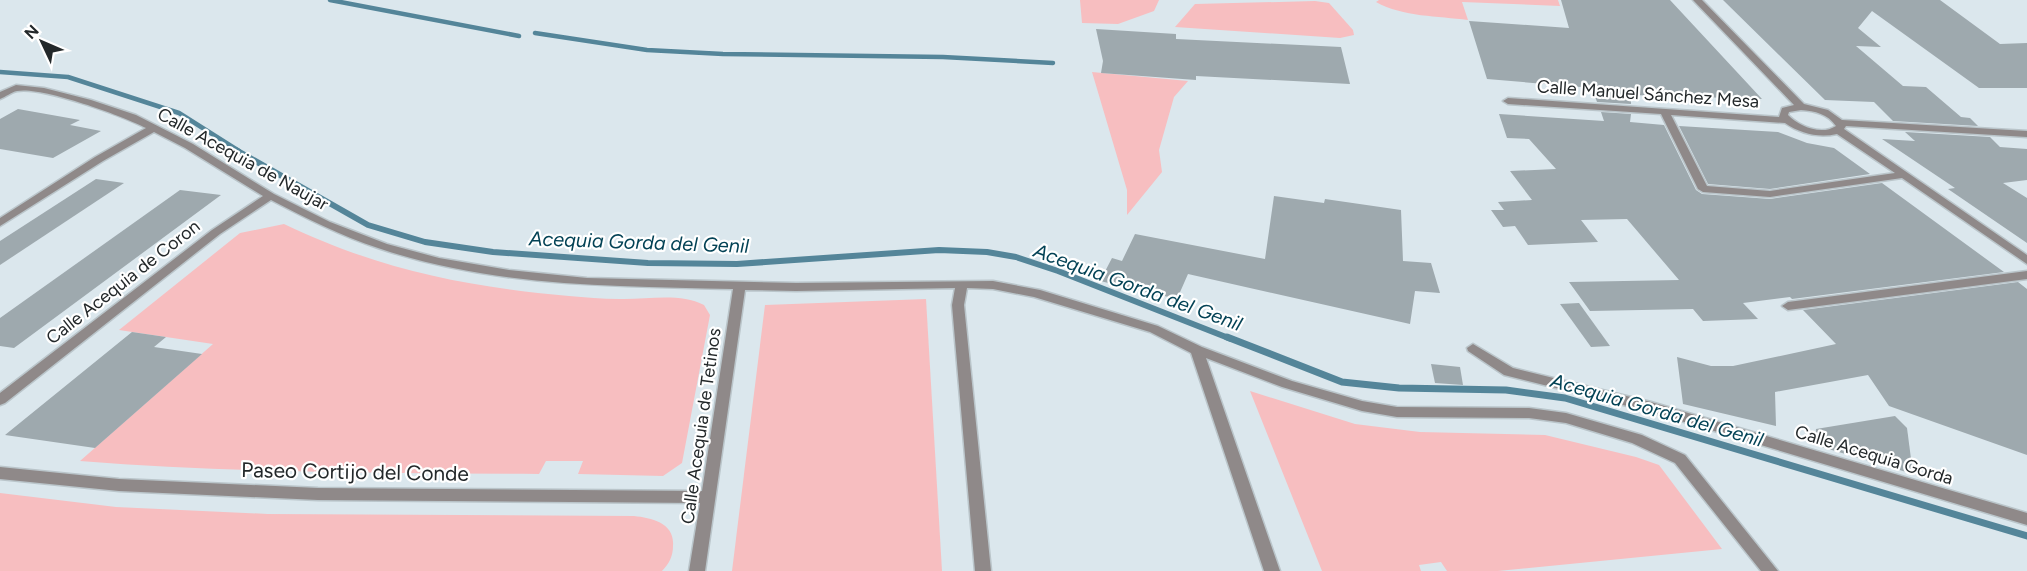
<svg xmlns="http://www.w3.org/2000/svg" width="2027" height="571" viewBox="0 0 2027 571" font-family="Figtree,sans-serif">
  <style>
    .green { fill: #f7bec0 }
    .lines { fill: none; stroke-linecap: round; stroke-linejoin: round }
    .stream-far2 { stroke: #548599; stroke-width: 4.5 }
    .stream-far1 { stroke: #548599; stroke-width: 6 }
    .stream { stroke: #548599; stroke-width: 7 }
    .building { fill: #9ea9ae }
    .street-casing { stroke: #bac5ca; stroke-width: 3 }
    .street { fill: #8f8989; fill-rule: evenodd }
    .labels { text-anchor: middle; stroke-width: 4.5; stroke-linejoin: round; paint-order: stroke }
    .street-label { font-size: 18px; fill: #23282a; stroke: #fff }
    .water-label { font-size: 20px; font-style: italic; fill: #034255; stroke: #fff }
    .near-street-label { font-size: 21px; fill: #23282a; stroke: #fff }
  </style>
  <rect width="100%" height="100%" fill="#dbe7ed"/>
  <g class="green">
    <polygon points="1080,0 1159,0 1154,11 1118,24 1082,23"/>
    <path d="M1379,0H1558L1560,6L1462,2L1468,20C1438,16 1403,17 1376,2Z"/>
    <polygon points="1315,1 1329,3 1353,30 1354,35 1340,38 1175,27 1195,4"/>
    <polygon points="1092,72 1188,81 1174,97 1159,150 1162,172 1127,215 1127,190"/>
    <path d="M284,224C381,270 462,286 569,296C585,297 602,299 619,299C646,300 679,292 704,305L710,315L682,463L663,476L578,474L583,461H546L539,474C386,473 233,473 80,461L213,344L119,330L240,233Z"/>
    <polygon points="926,299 942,571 732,571 765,305"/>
    <polygon points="1250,391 1355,424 1420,432 1545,435 1636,457 1659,465 1722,549 1498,571 1447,571 1441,562 1419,565 1421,571 1322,571"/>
    <path d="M0,493L116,507L268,514L634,516C652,518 675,523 673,546C673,556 669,564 662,571H0Z"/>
  </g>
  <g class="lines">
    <g class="stream-far2">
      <polyline points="330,0 519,36"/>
      <polyline points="535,33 647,50 723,54 943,57 1053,63"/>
      <polyline points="0,72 68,77 179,113 239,151"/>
    </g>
    <polyline class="stream-far1" points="236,150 368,225 425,242 493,252 648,263 737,264 939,250 987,252 1016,257 1058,271 1231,339"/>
    <polyline class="stream" points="1227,337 1342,382 1399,388 1506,390 1565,398 2027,536"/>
  </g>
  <g class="building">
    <polygon points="1561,0 1670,0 1762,99 1631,95 1631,104 1597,102 1592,88 1487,79 1469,21 1569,28"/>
    <polygon points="1723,0 1940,0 2000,44 2027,43 2027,88 1979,88 1872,11 1858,28 1881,47 1856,46 1903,86 1926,87 1961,117 1970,118 1978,126 1893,121 1874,102 1825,100"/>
    <polygon points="1096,29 1176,34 1176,39 1341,47 1350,84 1196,76 1196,80 1101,73 1103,61"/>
    <polygon points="18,109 80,120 70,125 101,131 53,158 0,149 0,119"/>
    <polygon points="1601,112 1631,114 1630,122 1664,125 1696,190 1702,194 1770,199 1882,183 2004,272 1792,299 1790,297 1743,303 1758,319 1703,321 1693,309 1590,311 1569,282 1679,280 1627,219 1581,220 1598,242 1528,245 1515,226 1503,227 1491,210 1504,210 1498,202 1532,200 1510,171 1556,169 1529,139 1507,138 1499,114 1604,121"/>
    <polygon points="1679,126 1778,132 1807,143 1834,148 1870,174 1770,189 1708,184"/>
    <polygon points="1905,132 1990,137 2000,147 2027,149 2027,180 2003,183 2027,198 2027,243 1948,189 1955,188 1882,139 1915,141"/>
    <polygon points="96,179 124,183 0,265 0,241"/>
    <polygon points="180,190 221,195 14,348 0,346 0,318"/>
    <polygon points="1274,196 1324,203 1325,199 1401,210 1403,261 1431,263 1440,293 1415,291 1410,324 1188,274 1177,299 1100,281 1112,258 1122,261 1135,234 1265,259"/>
    <polygon points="2018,282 2027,289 2027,455 1889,406 1868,375 1775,392 1776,426 1683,404 1677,357 1711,366 1733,366 1836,344 1803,310"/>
    <polygon points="1579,303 1610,346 1591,347 1560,304"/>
    <polygon points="132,332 166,337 154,347 202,354 95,448 5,435"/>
    <polygon points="1431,364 1460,367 1463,385 1435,383"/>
    <polygon points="1895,416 1907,428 1913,474 1815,445 1816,429"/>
  </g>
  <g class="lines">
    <defs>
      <g id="street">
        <path d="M1693,0H1702L1804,104L1828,110L1842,120L2027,131V137L1846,126L1844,129L2027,255V264L1902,178L1770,197L1703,192L1698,189L1661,114L1508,104L1503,101L1508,98L1779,117L1782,108L1794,105ZM1801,110C1815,111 1828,114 1836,126C1821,136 1799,126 1788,115L1789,112ZM1671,115L1785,123C1801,134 1819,138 1837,134L1895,173L1770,191L1707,186Z"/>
        <path d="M16,85L44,88L91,100L136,115L193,144L274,194L330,222L387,244L439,258L509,270L587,278L796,283L993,281L1040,290L1158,326L1202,347L1292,381L1362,401L1397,407L1529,408L1566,413L1642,435L1685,455L1778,571H1761L1675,463L1632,443L1566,423L1529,418L1397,417L1362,411L1282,387L1206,358L1280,571H1264L1191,353L1150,332L1034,297L993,289L967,288L964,305L991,571H975L952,305L955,288L796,291L745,290L705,571H689L700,503L318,500L119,491L0,479V467L119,479L318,488L702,491L733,289C614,286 493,287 378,248C341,236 306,218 271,200L220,234L5,403L0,405V393L212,230L263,196L185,148L154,132L103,161L0,226V218L95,157L146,128C123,116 41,86 17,91C11,92 6,97 0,99V92Z"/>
        <polygon points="2027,271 2027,279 1788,310 1782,306 1788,302"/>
        <polygon points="1473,344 1513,368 1651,402 2027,513 2027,525 1651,412 1504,375 1468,351 1467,348"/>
      </g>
    </defs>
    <use href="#street" class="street-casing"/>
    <use href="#street" class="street"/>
  </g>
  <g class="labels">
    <g class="street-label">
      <text transform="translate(1648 94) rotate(4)" y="6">Calle Manuel Sánchez Mesa</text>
      <text transform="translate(243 159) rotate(29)" y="6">Calle Acequia de Naujar</text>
      <text transform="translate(123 282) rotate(-38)" y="6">Calle Acequia de Coron</text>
      <text transform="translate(701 426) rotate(-82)" y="6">Calle Acequia de Tetinos</text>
      <text transform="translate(1874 455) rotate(17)" y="6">Calle Acequia Gorda</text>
    </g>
    <g class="water-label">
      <text transform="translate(639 242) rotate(2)" y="7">Acequia Gorda del Genil</text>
      <text transform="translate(1138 287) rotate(20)" y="7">Acequia Gorda del Genil</text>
      <text transform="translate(1657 410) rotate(16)" y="7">Acequia Gorda del Genil</text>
    </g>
    <g class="near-street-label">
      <text transform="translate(355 472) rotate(1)" y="7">Paseo Cortijo del Conde</text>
    </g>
  </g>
  <g transform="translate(42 42) rotate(314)" stroke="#ffffff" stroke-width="4.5" paint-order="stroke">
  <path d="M0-4.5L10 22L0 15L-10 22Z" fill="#23282a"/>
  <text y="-9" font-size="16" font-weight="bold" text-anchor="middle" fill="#23282a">N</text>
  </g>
</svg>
